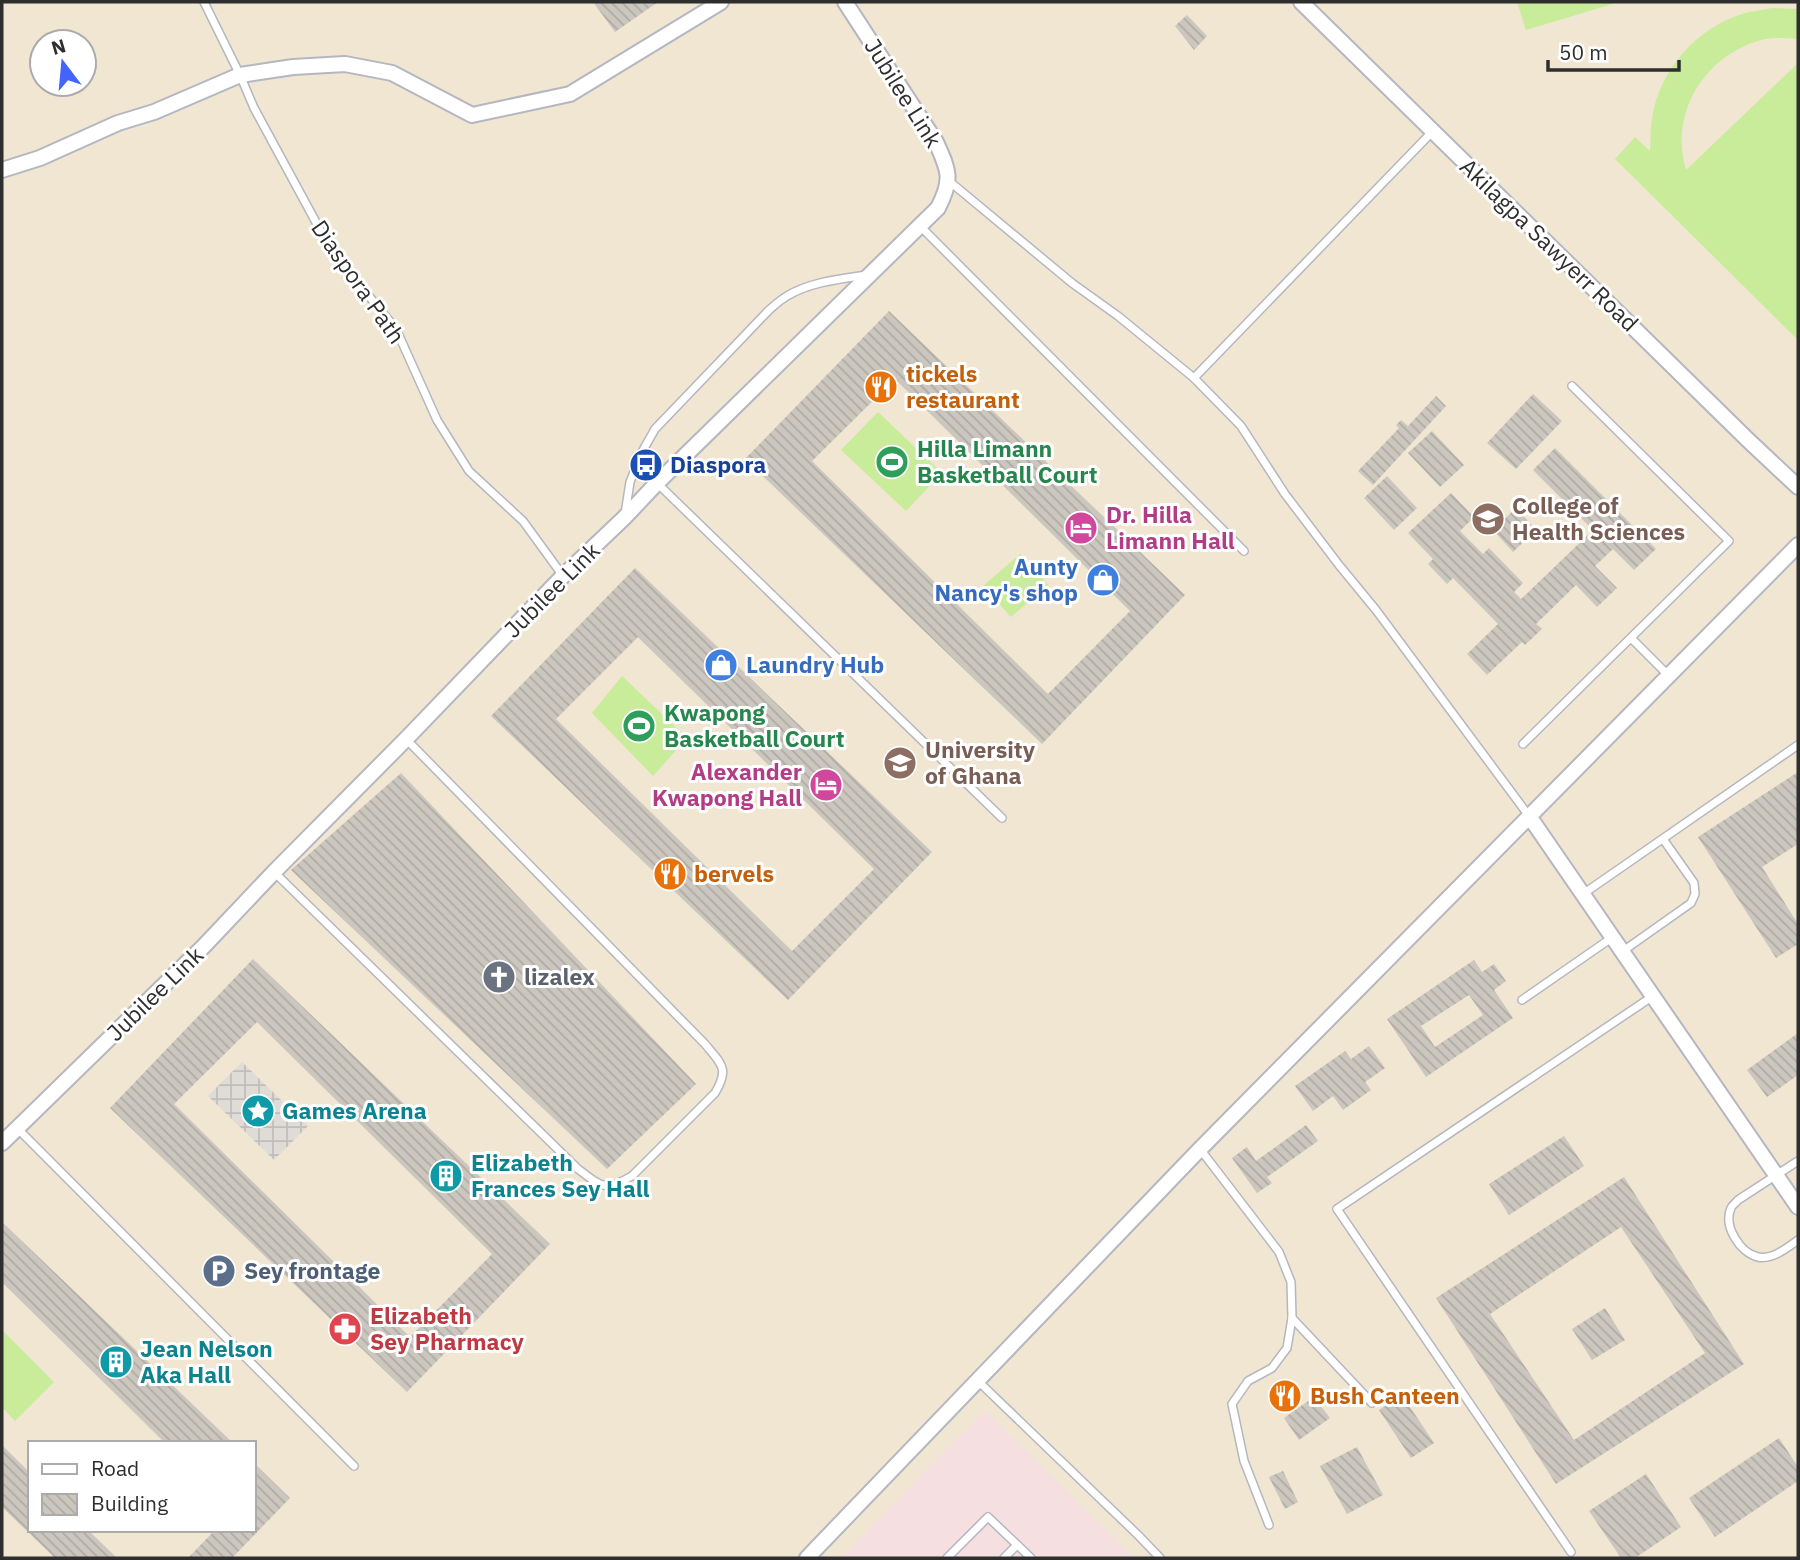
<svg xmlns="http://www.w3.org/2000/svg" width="1800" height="1560" viewBox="0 0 1800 1560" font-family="'IBM Plex Sans',sans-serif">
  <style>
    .education { fill: #f0e6d1; fill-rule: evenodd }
    .medical { fill: #f5dfe0 }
    .pitch { fill: #c9ec9a }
    .plaza { fill: url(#plaza-grid) }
    .building { fill: url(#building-back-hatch); fill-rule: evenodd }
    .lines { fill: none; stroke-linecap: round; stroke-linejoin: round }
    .lane-casing { stroke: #b4b7c1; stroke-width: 10 }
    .street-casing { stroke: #b4b7c1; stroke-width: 18 }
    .lane { stroke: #fff; stroke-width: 7 }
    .street { stroke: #fff; stroke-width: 14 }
    .labels { text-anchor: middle; stroke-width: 6; stroke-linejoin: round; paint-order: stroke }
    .street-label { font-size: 23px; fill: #2e2e2e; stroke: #fff }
    .food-label { font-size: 23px; font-weight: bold; fill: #c56008; stroke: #fff; text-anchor: start }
    .leisure-label { font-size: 23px; font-weight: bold; fill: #27864d; stroke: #fff; text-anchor: start }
    .transit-label { font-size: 23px; font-weight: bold; fill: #164399; stroke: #fff; text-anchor: start }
    .education-label { font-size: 23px; font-weight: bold; fill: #785e54; stroke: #fff; text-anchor: start }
    .hotel-label { font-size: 23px; font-weight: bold; fill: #b23c85; stroke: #fff; text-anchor: start }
    .shop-label { font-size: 23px; font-weight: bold; fill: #366cbe; stroke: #fff; text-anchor: end }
    .worship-label { font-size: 23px; font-weight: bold; fill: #5b616d; stroke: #fff; text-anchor: start }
    .culture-label { font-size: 23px; font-weight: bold; fill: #0d838f; stroke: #fff; text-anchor: start }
    .service-label { font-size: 23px; font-weight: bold; fill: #4e5e75; stroke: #fff; text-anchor: start }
    .health-label { font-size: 23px; font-weight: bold; fill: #be3a42; stroke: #fff; text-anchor: start }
  </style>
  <defs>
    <pattern id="plaza-grid" width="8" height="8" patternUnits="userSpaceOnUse" patternTransform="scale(1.75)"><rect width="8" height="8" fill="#dfdcd8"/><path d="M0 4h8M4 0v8" fill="none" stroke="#c0bdba"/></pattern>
    <pattern id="building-back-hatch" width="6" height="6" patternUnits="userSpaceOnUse" patternTransform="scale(1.75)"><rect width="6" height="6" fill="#cbc7bf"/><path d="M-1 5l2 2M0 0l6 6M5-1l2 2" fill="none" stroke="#afaba4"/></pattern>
  </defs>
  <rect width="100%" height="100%" fill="#efe9e1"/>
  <path class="education" d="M2,2H1798V1558H2ZM42,42H84V84H42ZM30,1443H254V1530H30Z"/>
  <polygon class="medical" points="985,1410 1134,1558 841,1558"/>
  <g class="pitch">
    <polygon points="1517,2 1619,2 1526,30"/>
    <path d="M1772,8L1798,9V39C1786,38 1773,37 1761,40C1704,56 1669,113 1686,170L1798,63V340L1615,159L1635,137L1650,151C1651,140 1650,129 1652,118C1660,69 1697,27 1745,13C1753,11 1763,10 1772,8Z"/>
    <polygon points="878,412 942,473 906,511 841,450"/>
    <polygon points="1020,554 1048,585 1011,617 983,586"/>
    <polygon points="622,676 687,738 653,776 592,713"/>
    <polygon points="2,1330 54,1382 15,1421 2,1407"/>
  </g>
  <polygon class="plaza" points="242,1062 308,1126 274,1160 208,1096"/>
  <g class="building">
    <polygon points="593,2 658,2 615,32"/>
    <polygon points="1187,15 1207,36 1194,50 1175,26"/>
    <path d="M889,311L1185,595L1042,744L745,459ZM895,379L1130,611L1048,694L812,461Z"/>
    <polygon points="1533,394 1562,421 1516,469 1487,443"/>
    <polygon points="1436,396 1446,406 1373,485 1358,471 1399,428 1396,425 1401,420 1408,426"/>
    <polygon points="1432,431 1464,465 1440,487 1408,453"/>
    <polygon points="1555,448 1656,549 1634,570 1613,549 1595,566 1617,588 1597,607 1576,585 1536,624 1542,629 1525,645 1522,642 1487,675 1467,654 1498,624 1453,578 1447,584 1428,564 1433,559 1408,533 1451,493 1474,517 1460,531 1483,554 1489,548 1523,583 1514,592 1521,599 1593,530 1533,470"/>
    <polygon points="1387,476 1417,508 1394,530 1364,498"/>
    <polygon points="1516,508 1536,530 1513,552 1493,530"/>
    <path d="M635,568L932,852L788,1000L491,716ZM638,637L874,869L792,951L556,719Z"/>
    <polygon points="1798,772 1798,844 1762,867 1798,924 1798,944 1776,958 1698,837"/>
    <polygon points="401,773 696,1084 607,1169 291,870"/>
    <path d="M253,959L550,1244L407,1392L110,1108ZM257,1022L492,1254L410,1337L174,1104Z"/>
    <path d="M1474,960L1482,972L1494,964L1506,981L1494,990L1513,1018L1426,1077L1387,1019ZM1469,995L1483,1015L1435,1047L1421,1026Z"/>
    <polygon points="1798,1033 1798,1075 1767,1097 1747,1070"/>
    <polygon points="1369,1046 1385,1068 1365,1082 1371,1090 1343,1110 1333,1096 1313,1111 1295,1086 1345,1051 1351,1059"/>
    <polygon points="1306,1125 1318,1141 1267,1177 1272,1183 1257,1193 1232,1158 1247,1147 1256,1161"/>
    <polygon points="1564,1136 1584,1166 1509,1215 1489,1184"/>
    <path d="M1624,1177L1744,1364L1556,1484L1436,1298ZM1621,1227L1705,1353L1574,1440L1490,1314Z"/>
    <polygon points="2,1222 233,1443 165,1443 2,1282"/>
    <polygon points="1605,1308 1625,1340 1592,1360 1572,1329"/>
    <polygon points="1402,1395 1434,1443 1411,1458 1379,1410"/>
    <polygon points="1314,1397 1330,1418 1299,1440 1284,1418"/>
    <polygon points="1779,1438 1798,1467 1798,1481 1715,1537 1689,1498"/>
    <polygon points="2,1445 30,1473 30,1530 88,1530 117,1558 55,1558 2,1507"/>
    <polygon points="1357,1447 1383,1495 1347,1514 1320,1466"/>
    <polygon points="254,1463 290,1498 232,1558 188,1558 215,1530 254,1530"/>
    <polygon points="1283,1471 1298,1502 1285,1509 1269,1477"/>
    <polygon points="1646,1474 1681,1527 1635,1558 1621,1558 1589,1511"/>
  </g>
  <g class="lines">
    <defs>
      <g id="lane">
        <polyline points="204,2 240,75 254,108 331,250 396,329 437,420 469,471 523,521 563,576"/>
        <polyline points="949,181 1072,283 1118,316 1194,378 1241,426 1285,494 1339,565 1376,610 1529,816"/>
        <polyline points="920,226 1244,551"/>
        <polyline points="1194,378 1433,131"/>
        <polyline points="657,483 1002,818"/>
        <path d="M625,514L630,482L642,452L655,429L769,310C775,305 780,300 787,296C810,282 840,279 867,275"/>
        <polyline points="1631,638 1668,675"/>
        <polyline points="1523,744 1729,541 1572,386"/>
        <path d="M274,872L578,1169C602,1187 604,1192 632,1176L715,1093C730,1068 721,1064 705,1044L406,739"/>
        <polyline points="1583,894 1798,745"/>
        <polyline points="1623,951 1691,903 1695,894 1694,883 1663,839"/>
        <polyline points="1522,1000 1613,937"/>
        <polyline points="17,1128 354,1466"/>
        <polyline points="1200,1149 1279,1252 1291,1282 1292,1318 1287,1348 1272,1368 1248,1381 1232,1404 1244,1461 1269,1525"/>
        <path d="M1798,1161L1738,1200C1736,1203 1732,1205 1731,1208C1723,1226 1740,1253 1758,1257C1772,1260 1787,1248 1798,1240"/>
        <polyline points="1292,1318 1372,1403"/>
        <polyline points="978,1381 1139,1536 1160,1558"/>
        <polyline points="1571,1552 1337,1209 1653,996"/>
        <polyline points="947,1558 988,1517 1031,1558"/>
        <polyline points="1004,1558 1017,1545"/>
      </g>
      <g id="street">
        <polyline points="1301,2 1749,441 1798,487"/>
        <polyline points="2,170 40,158 118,123 154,112 240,75 293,67 345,64 392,73 472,115 570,94 721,2"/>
        <polyline points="1529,816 1798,1207"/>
        <path d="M2,1143L203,947L274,872L406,739L563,576L624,518L657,483L938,208C953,179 949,171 936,142L845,2"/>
        <polyline points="807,1558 1200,1149 1798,545"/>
      </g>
    </defs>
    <use href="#lane" class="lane-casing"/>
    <use href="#street" class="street-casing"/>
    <use href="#lane" class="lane"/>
    <use href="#street" class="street"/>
  </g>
  <defs>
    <symbol id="restaurant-disc" viewBox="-11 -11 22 22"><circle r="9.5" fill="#e8710a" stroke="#fff"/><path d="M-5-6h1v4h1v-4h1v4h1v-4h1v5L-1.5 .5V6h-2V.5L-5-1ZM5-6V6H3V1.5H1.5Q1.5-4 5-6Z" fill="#fff"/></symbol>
    <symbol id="stadium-disc" viewBox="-11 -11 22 22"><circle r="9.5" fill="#2e9e5b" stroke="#fff"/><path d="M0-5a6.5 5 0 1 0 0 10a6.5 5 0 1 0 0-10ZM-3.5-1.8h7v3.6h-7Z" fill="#fff"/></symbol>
    <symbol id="bus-disc" viewBox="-11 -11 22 22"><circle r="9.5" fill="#1a4fb4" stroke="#fff"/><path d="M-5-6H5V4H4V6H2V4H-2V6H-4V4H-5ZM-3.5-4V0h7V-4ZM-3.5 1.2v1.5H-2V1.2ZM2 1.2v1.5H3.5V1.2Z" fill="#fff"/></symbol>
    <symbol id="university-disc" viewBox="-11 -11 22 22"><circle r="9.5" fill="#8d6e63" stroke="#fff"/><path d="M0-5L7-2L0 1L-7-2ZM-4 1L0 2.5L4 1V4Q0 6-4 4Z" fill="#fff"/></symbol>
    <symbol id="hotel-disc" viewBox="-11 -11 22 22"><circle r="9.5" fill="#d1479c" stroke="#fff"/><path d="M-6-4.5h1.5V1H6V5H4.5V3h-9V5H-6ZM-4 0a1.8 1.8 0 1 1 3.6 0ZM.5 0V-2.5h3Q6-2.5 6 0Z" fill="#fff"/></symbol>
    <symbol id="shop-disc" viewBox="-11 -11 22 22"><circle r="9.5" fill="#3f7fe0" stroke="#fff"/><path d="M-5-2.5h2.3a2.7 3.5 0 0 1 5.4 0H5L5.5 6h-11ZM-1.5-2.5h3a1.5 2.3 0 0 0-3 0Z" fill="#fff"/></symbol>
    <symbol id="church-disc" viewBox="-11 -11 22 22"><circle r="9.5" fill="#6b7280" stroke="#fff"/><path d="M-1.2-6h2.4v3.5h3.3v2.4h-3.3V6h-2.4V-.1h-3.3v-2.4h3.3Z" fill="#fff"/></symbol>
    <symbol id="sight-disc" viewBox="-11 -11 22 22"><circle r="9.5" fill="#0f9aa8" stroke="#fff"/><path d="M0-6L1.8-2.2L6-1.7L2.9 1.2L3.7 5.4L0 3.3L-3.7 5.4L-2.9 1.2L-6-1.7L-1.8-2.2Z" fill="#fff"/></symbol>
    <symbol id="building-disc" viewBox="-11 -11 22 22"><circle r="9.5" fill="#0f9aa8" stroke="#fff"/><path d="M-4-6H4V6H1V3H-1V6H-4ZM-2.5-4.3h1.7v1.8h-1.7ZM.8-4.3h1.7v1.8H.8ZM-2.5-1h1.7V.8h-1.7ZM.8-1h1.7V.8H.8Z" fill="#fff"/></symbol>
    <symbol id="parking-disc" viewBox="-11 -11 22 22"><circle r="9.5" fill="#5c6f8a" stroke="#fff"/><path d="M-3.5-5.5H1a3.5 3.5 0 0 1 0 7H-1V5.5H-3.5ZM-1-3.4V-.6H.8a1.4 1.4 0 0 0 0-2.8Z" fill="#fff"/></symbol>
    <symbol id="pharmacy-disc" viewBox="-11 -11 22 22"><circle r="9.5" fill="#e0444e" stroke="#fff"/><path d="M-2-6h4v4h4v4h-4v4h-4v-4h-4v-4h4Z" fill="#fff"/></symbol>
  </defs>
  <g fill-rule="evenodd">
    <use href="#restaurant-disc" x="862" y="368" width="38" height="38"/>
    <use href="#stadium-disc" x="873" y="443" width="38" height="38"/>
    <use href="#bus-disc" x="627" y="446" width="38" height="38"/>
    <use href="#university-disc" x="1469" y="500" width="38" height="38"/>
    <use href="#hotel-disc" x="1062" y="509" width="38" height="38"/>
    <use href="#shop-disc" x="1084" y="561" width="38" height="38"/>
    <use href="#shop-disc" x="702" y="646" width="38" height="38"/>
    <use href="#stadium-disc" x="620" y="707" width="38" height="38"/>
    <use href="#university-disc" x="881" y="744" width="38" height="38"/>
    <use href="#hotel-disc" x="807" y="766" width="38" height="38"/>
    <use href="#restaurant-disc" x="651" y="855" width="38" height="38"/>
    <use href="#church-disc" x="480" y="958" width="38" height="38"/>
    <use href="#sight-disc" x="239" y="1092" width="38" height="38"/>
    <use href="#building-disc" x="427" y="1157" width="38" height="38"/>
    <use href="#parking-disc" x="200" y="1252" width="38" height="38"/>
    <use href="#pharmacy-disc" x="326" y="1310" width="38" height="38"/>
    <use href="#building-disc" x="97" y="1343" width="38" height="38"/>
    <use href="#restaurant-disc" x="1266" y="1377" width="38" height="38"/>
  </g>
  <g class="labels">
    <g class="street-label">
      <text transform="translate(903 93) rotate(58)" y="8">Jubilee Link</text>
      <text transform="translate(1549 245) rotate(44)" y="8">Akilagpa Sawyerr Road</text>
      <text transform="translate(358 282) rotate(55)" y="8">Diaspora Path</text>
      <text transform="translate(552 590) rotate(-45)" y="8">Jubilee Link</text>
      <text transform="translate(155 994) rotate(-44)" y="8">Jubilee Link</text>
    </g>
    <g class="food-label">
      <text x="906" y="382">tickels<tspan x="906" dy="26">restaurant</tspan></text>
      <text x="694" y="882">bervels</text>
      <text x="1310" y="1404">Bush Canteen</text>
    </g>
    <g class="leisure-label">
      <text x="917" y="457">Hilla Limann<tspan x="917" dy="26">Basketball Court</tspan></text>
      <text x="664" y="721">Kwapong<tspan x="664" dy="26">Basketball Court</tspan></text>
    </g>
    <g class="transit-label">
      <text x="670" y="473">Diaspora</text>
    </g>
    <g class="education-label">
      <text x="1512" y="514">College of<tspan x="1512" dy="26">Health Sciences</tspan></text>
      <text x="925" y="758">University<tspan x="925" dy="26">of Ghana</tspan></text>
    </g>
    <g class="hotel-label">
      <text x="1106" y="523">Dr. Hilla<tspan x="1106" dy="26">Limann Hall</tspan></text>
      <text x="802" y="780" text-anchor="end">Alexander<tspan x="802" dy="26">Kwapong Hall</tspan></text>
    </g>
    <g class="shop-label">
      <text x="1078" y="575">Aunty<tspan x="1078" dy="26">Nancy's shop</tspan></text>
      <text x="746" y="673" text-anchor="start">Laundry Hub</text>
    </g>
    <g class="worship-label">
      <text x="524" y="985">lizalex</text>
    </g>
    <g class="culture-label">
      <text x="282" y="1119">Games Arena</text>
      <text x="471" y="1171">Elizabeth<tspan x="471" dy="26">Frances Sey Hall</tspan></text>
      <text x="140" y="1357">Jean Nelson<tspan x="140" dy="26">Aka Hall</tspan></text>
    </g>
    <g class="service-label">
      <text x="244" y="1279">Sey frontage</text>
    </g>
    <g class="health-label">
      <text x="370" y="1324">Elizabeth<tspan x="370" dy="26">Sey Pharmacy</tspan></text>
    </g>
  </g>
  <rect width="1800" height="1560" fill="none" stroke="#2e2e2e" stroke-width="7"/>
  <rect x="28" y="1441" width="228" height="91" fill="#ffffff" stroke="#ababab" stroke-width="2"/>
  <rect x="42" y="1464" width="35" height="10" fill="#ffffff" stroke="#ababab" stroke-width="2"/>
  <text x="91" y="1476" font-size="21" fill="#2e2e2e">Road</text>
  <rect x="42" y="1494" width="35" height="21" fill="url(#building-back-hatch)" stroke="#ababab" stroke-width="2"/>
  <text x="91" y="1511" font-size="21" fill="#2e2e2e">Building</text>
  <g transform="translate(63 63) rotate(344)"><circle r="33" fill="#ffffff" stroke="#ababab" stroke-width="2"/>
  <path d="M0-5L12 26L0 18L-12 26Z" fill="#4264fb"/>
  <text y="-10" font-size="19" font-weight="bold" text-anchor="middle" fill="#2e2e2e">N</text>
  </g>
  <path d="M1548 60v10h131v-10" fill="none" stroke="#2e2e2e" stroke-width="3.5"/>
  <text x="1559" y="60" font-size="21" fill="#2e2e2e" stroke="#ffffff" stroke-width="5" paint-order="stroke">50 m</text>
</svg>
